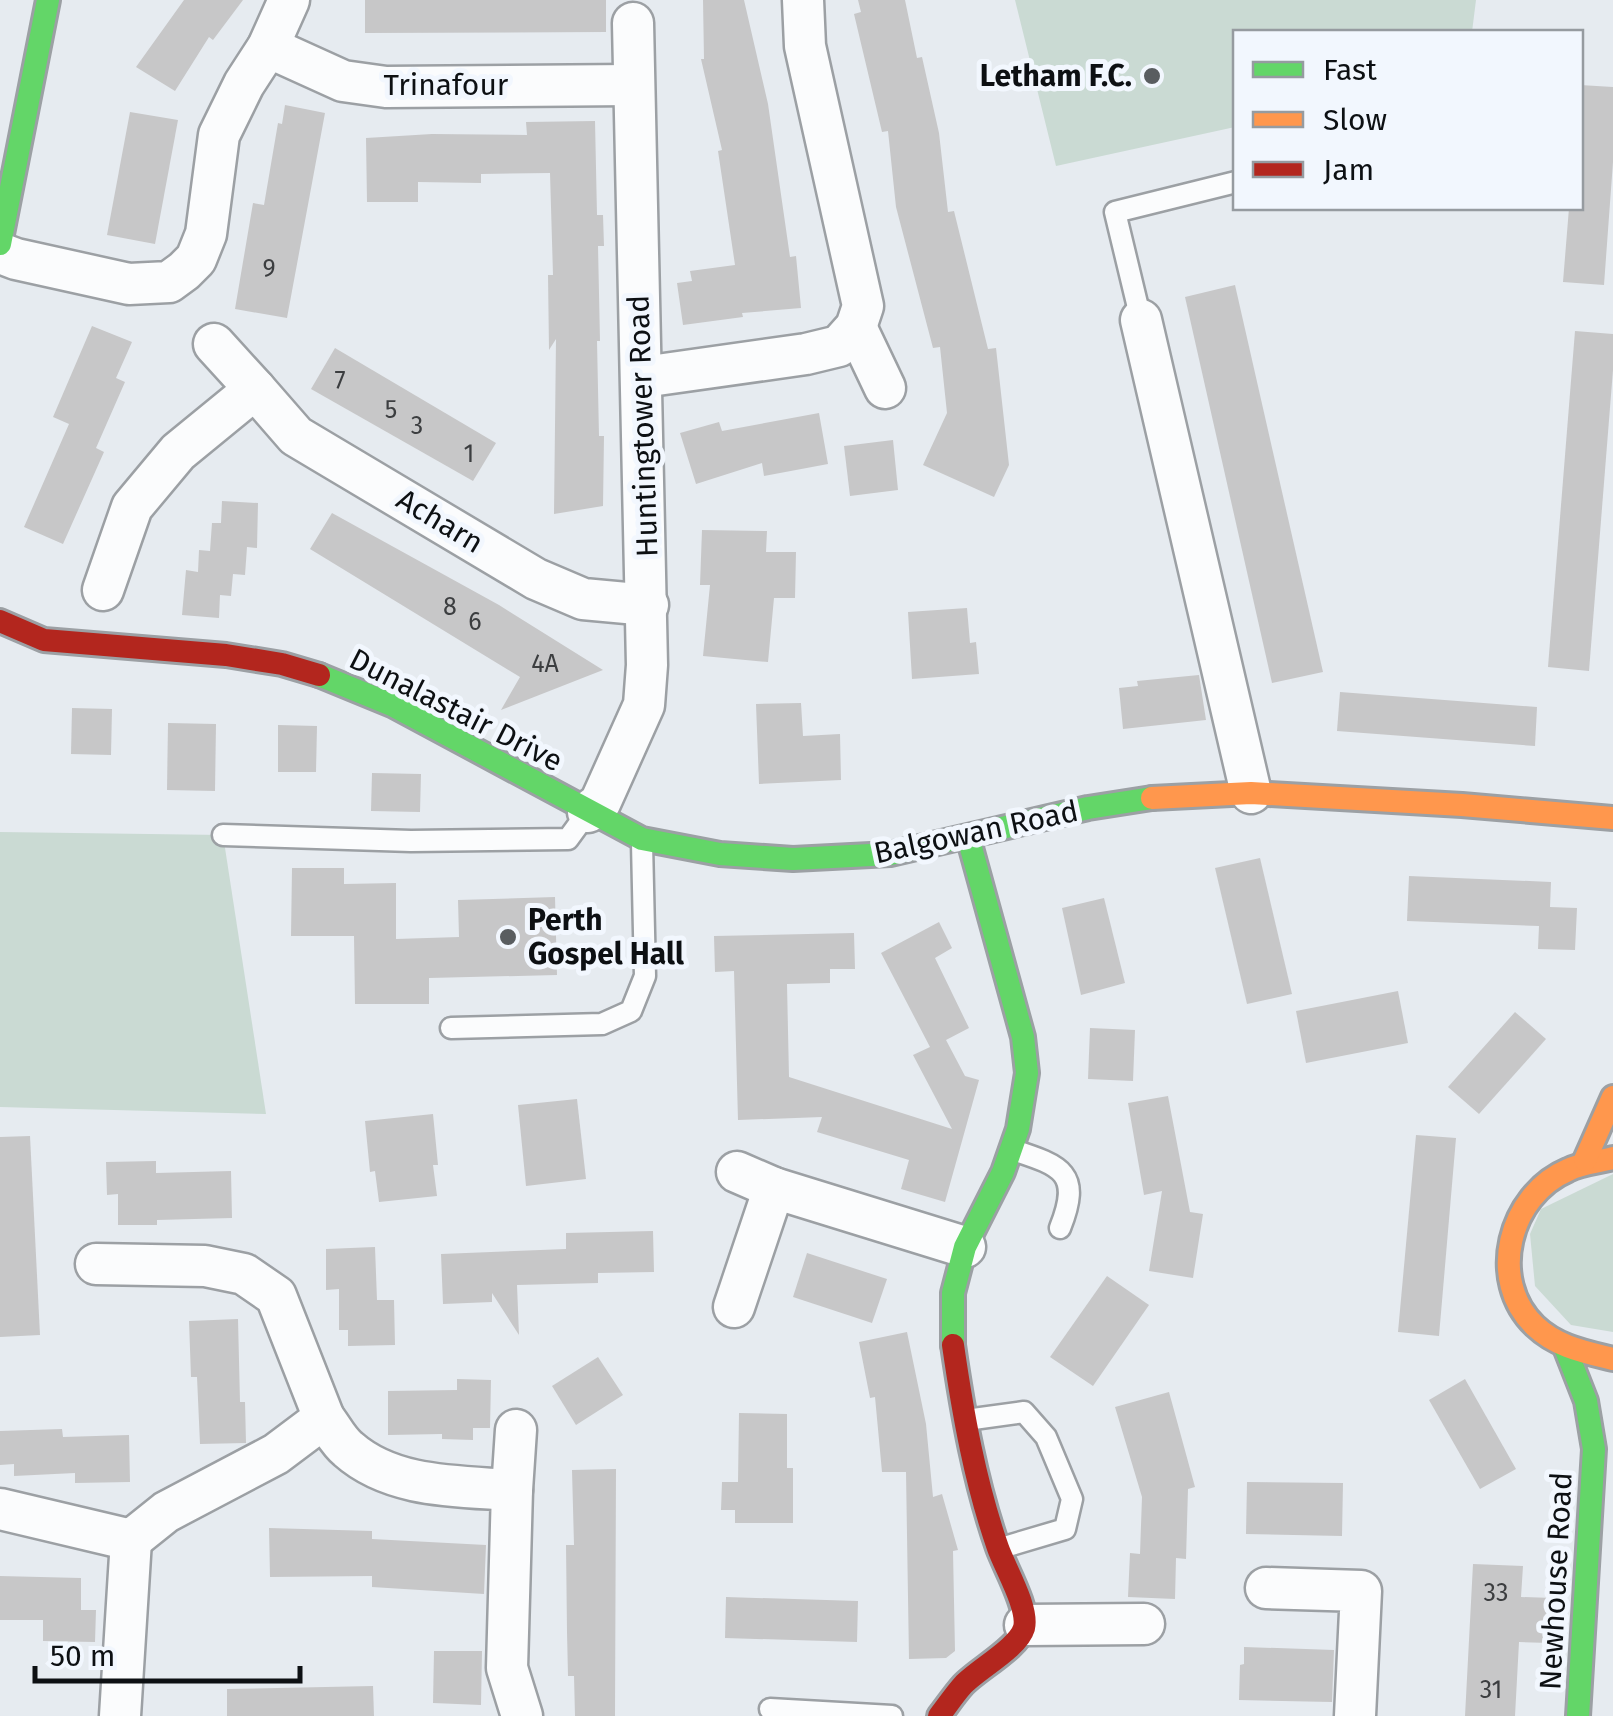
<svg xmlns="http://www.w3.org/2000/svg" width="1613" height="1716" viewBox="0 0 1613 1716" font-family="'Fira Sans',sans-serif">
  <style>
    .green { fill: #cadad3 }
    .building { fill: #c7c7c8 }
    .lines { fill: none; stroke-linecap: round; stroke-linejoin: round }
    .lane-casing { stroke: #9ca0a4; stroke-width: 25 }
    .street-casing { stroke: #9ca0a4; stroke-width: 45 }
    .fast-casing { stroke: #9ca0a4; stroke-width: 28 }
    .slow-casing { stroke: #9ca0a4; stroke-width: 28 }
    .jam-casing { stroke: #9ca0a4; stroke-width: 28 }
    .lane { stroke: #fbfcfd; stroke-width: 20 }
    .street { stroke: #fbfcfd; stroke-width: 40 }
    .fast { stroke: #63d668; stroke-width: 22 }
    .slow { stroke: #ff974d; stroke-width: 22 }
    .jam { stroke: #b3261e; stroke-width: 22 }
    .poi-dot { fill: #595d60; stroke: #f2f7fe; stroke-width: 4 }
    .labels { text-anchor: middle; stroke-width: 10; stroke-linejoin: round; paint-order: stroke }
    .number-label { font-size: 25px; fill: #3c3e40 }
    .poi-label { font-size: 30px; font-weight: bold; fill: #0d1013; stroke: #f2f7fe; text-anchor: end }
    .street-label { font-size: 30px; fill: #0d1013; stroke: #f2f7fe }
  </style>
  <rect width="100%" height="100%" fill="#e6ebf0"/>
  <g class="green">
    <polygon points="1015,0 1476,0 1472,32 1236,32 1235,127 1056,166"/>
    <polygon points="0,832 223,835 266,1114 0,1107"/>
    <polygon points="1613,1174 1613,1332 1571,1325 1535,1286 1530,1234 1541,1209"/>
  </g>
  <g class="building">
    <polygon points="184,0 243,0 213,40 209,37 175,91 136,67"/>
    <polygon points="365,0 606,0 606,32 365,33"/>
    <polygon points="703,0 744,0 768,104 790,257 796,256 801,308 742,313 743,317 683,325 677,283 692,281 690,271 735,265 718,151 722,150 701,59 704,59"/>
    <polygon points="858,0 905,0 917,58 922,57 939,133 948,212 954,211 988,349 996,348 1009,465 994,497 923,465 947,413 940,347 933,348 896,207 888,131 882,132 854,14 861,12"/>
    <polygon points="1580,85 1613,87 1613,162 1604,285 1563,282 1569,208 1580,208"/>
    <polygon points="285,105 325,113 287,318 235,309 253,203 264,205 278,123 282,124"/>
    <polygon points="130,112 178,120 155,244 107,235"/>
    <polygon points="595,121 597,215 603,215 604,246 598,246 600,341 597,341 599,436 604,436 603,506 554,514 556,339 549,350 548,275 553,275 550,173 481,174 481,183 418,182 418,202 367,202 366,138 432,134 527,135 526,122"/>
    <polygon points="1235,285 1323,672 1272,683 1185,297"/>
    <polygon points="92,326 132,342 116,378 125,382 96,448 104,452 63,544 24,527 69,424 53,417"/>
    <polygon points="1575,331 1613,334 1613,370 1589,671 1548,667"/>
    <polygon points="335,348 496,443 473,481 311,389"/>
    <polygon points="819,413 828,464 764,476 762,463 696,484 680,433 719,422 722,431"/>
    <polygon points="893,440 898,490 850,496 844,446"/>
    <polygon points="222,501 258,503 257,548 247,547 245,575 233,574 231,596 220,595 219,618 182,615 186,570 198,572 199,550 210,551 212,523 221,523"/>
    <polygon points="332,513 499,605 603,670 501,710 520,677 310,549"/>
    <polygon points="702,530 767,531 766,552 796,552 795,598 774,598 768,662 703,656 710,585 700,585"/>
    <polygon points="967,608 970,643 976,642 979,674 912,679 908,612"/>
    <polygon points="1199,675 1206,720 1123,729 1119,688 1138,686 1137,681"/>
    <polygon points="1340,692 1537,707 1535,746 1337,731"/>
    <polygon points="801,703 803,736 840,734 841,780 759,784 756,704"/>
    <polygon points="72,708 112,709 111,755 71,754"/>
    <polygon points="168,723 216,724 215,791 167,790"/>
    <polygon points="278,725 317,726 316,772 278,772"/>
    <polygon points="372,773 421,774 420,812 371,811"/>
    <polygon points="1260,858 1292,994 1247,1004 1215,868"/>
    <polygon points="292,868 344,868 344,884 396,883 396,939 459,937 458,900 555,897 557,975 429,978 429,1004 355,1004 354,936 291,936"/>
    <polygon points="1409,876 1551,882 1550,907 1577,908 1575,950 1538,949 1539,926 1407,921"/>
    <polygon points="1104,898 1125,983 1081,995 1062,908"/>
    <polygon points="939,922 952,948 935,958 969,1028 946,1040 965,1076 979,1080 945,1202 901,1189 909,1160 817,1132 822,1117 738,1120 734,971 715,972 714,936 854,933 855,969 830,969 830,983 787,984 789,1077 952,1129 913,1055 930,1047 881,953"/>
    <polygon points="1398,991 1408,1043 1306,1063 1296,1011"/>
    <polygon points="1515,1012 1546,1039 1479,1114 1448,1087"/>
    <polygon points="1090,1028 1135,1030 1133,1081 1088,1079"/>
    <polygon points="1168,1096 1190,1212 1203,1214 1193,1278 1149,1271 1162,1191 1144,1195 1128,1103"/>
    <polygon points="577,1099 586,1179 526,1186 518,1105"/>
    <polygon points="433,1114 438,1165 433,1165 437,1196 379,1202 375,1171 370,1172 365,1121"/>
    <polygon points="1416,1135 1456,1138 1439,1336 1398,1332"/>
    <polygon points="30,1136 40,1335 0,1337 0,1137"/>
    <polygon points="156,1161 156,1173 231,1171 232,1218 157,1220 157,1225 118,1225 118,1194 107,1195 106,1162"/>
    <polygon points="653,1231 654,1272 598,1273 598,1283 517,1285 519,1335 492,1293 492,1302 443,1304 441,1254 566,1249 566,1233"/>
    <polygon points="375,1247 377,1300 394,1300 395,1345 348,1346 348,1330 339,1330 339,1289 326,1290 326,1249"/>
    <polygon points="807,1253 887,1279 872,1323 793,1297"/>
    <polygon points="1107,1276 1149,1305 1093,1386 1050,1357"/>
    <polygon points="238,1319 240,1402 245,1402 246,1443 200,1444 197,1377 191,1377 189,1321"/>
    <polygon points="907,1332 926,1424 933,1497 942,1494 958,1550 953,1551 955,1651 946,1658 909,1659 906,1472 882,1472 875,1397 870,1398 859,1342"/>
    <polygon points="598,1357 623,1395 576,1425 552,1386"/>
    <polygon points="457,1379 491,1380 490,1428 473,1428 473,1440 442,1439 442,1434 388,1435 388,1391 457,1390"/>
    <polygon points="1465,1379 1516,1469 1480,1489 1429,1400"/>
    <polygon points="1169,1392 1195,1487 1188,1489 1186,1559 1176,1558 1175,1599 1128,1597 1130,1553 1140,1554 1142,1497 1115,1407"/>
    <polygon points="739,1413 787,1414 787,1468 793,1468 793,1523 735,1523 735,1510 721,1510 722,1482 738,1482"/>
    <polygon points="62,1429 63,1437 129,1435 130,1482 75,1483 75,1473 14,1476 14,1464 0,1465 0,1431"/>
    <polygon points="616,1469 615,1716 575,1716 574,1676 568,1676 567,1632 566,1545 574,1545 572,1470"/>
    <polygon points="1247,1482 1343,1483 1342,1536 1246,1534"/>
    <polygon points="269,1528 372,1531 372,1539 486,1545 484,1594 372,1587 372,1576 270,1577"/>
    <polygon points="1473,1564 1523,1566 1521,1597 1553,1598 1550,1643 1519,1642 1515,1716 1465,1716"/>
    <polygon points="0,1576 81,1578 81,1610 96,1610 95,1642 43,1641 43,1620 0,1620"/>
    <polygon points="726,1597 858,1601 857,1642 725,1638"/>
    <polygon points="1244,1647 1334,1650 1332,1702 1239,1700 1240,1665 1244,1664"/>
    <polygon points="434,1651 482,1651 481,1705 433,1703"/>
    <polygon points="373,1686 374,1716 227,1716 227,1689"/>
  </g>
  <g class="lines">
    <defs>
      <g id="lane">
        <polyline points="1141,320 1115,212 1236,182"/>
        <polyline points="223,835 411,841 568,839 587,813"/>
        <polyline points="451,1028 602,1024 631,1011 645,976 642,843"/>
        <path d="M1013,1150C1062,1166 1082,1173 1060,1228"/>
        <polyline points="966,1420 1024,1412 1046,1437 1072,1499 1065,1529 1001,1548"/>
        <polyline points="770,1709 892,1716"/>
      </g>
      <g id="street">
        <polyline points="268,47 343,81 386,87 632,85"/>
        <polyline points="0,253 16,259 129,284 169,282 184,271 196,259 206,234 219,135 244,84 268,47 289,0"/>
        <polyline points="1141,320 1251,793"/>
        <polyline points="856,327 885,388"/>
        <polyline points="214,344 255,389"/>
        <polyline points="643,377 806,354 839,346 856,327 863,306 805,46 803,0"/>
        <polyline points="103,590 132,507 178,452 255,389 296,436 536,579 583,599 648,605"/>
        <polyline points="588,812 600,803 644,705 647,665 633,23"/>
        <polyline points="737,1172 774,1188 965,1247"/>
        <polyline points="96,1264 205,1266 244,1274 276,1296 324,1418"/>
        <polyline points="734,1307 774,1188"/>
        <polyline points="512,1490 516,1430"/>
        <path d="M0,1509L131,1540L166,1512L276,1454L324,1418C332,1428 338,1441 348,1449C392,1488 457,1486 512,1490L507,1668L522,1716"/>
        <polyline points="1266,1588 1361,1591 1355,1716"/>
        <polyline points="1025,1625 1144,1624"/>
        <polyline points="120,1716 131,1540"/>
      </g>
      <g id="fast">
        <polyline points="0,244 48,0"/>
        <polyline points="319,675 392,705 642,839 720,854 793,859 890,854 1088,808 1152,798"/>
        <polyline points="953,1345 953,1293 965,1247 1003,1172 1018,1129 1027,1073 1023,1037 968,837"/>
        <polyline points="1566,1350 1586,1401 1594,1449 1578,1716"/>
      </g>
      <g id="slow">
        <polyline points="1152,798 1251,793 1462,805 1613,818"/>
        <path d="M1613,1158C1599,1162 1581,1163 1568,1170C1509,1195 1487,1280 1535,1326C1557,1347 1585,1352 1613,1359"/>
        <polyline points="1585,1160 1613,1097"/>
      </g>
      <g id="jam">
        <polyline points="0,621 44,640 226,655 282,664 319,675"/>
        <path d="M939,1716C947,1706 954,1695 963,1685C978,1669 1018,1648 1024,1628C1029,1608 1005,1568 998,1548C975,1482 963,1414 953,1345"/>
      </g>
    </defs>
    <use href="#lane" class="lane-casing"/>
    <use href="#street" class="street-casing"/>
    <use href="#fast" class="fast-casing"/>
    <use href="#slow" class="slow-casing"/>
    <use href="#jam" class="jam-casing"/>
    <use href="#lane" class="lane"/>
    <use href="#street" class="street"/>
    <use href="#fast" class="fast"/>
    <use href="#slow" class="slow"/>
    <use href="#jam" class="jam"/>
  </g>
  <g class="poi-dot">
    <circle cx="1152" cy="76" r="10"/>
    <circle cx="508" cy="937" r="10"/>
  </g>
  <g class="labels">
    <g class="number-label">
      <text x="269" y="277">9</text>
      <text x="340" y="388">7</text>
      <text x="391" y="418">5</text>
      <text x="417" y="434">3</text>
      <text x="469" y="462">1</text>
      <text x="450" y="615">8</text>
      <text x="475" y="630">6</text>
      <text x="545" y="672">4A</text>
      <text x="1496" y="1601">33</text>
      <text x="1491" y="1698">31</text>
    </g>
    <g class="poi-label">
      <text x="1132" y="86">Letham F.C.</text>
      <text x="528" y="930" text-anchor="start">Perth<tspan x="528" dy="34">Gospel Hall</tspan></text>
    </g>
    <g class="street-label">
      <text x="446" y="95">Trinafour</text>
      <text transform="translate(643 426) rotate(-92)" y="10">Huntingtower Road</text>
      <text transform="translate(440 521) rotate(31)" y="10">Acharn</text>
      <text transform="translate(456 710) rotate(27)" y="10">Dunalastair Drive</text>
      <text transform="translate(976 832) rotate(-12)" y="10">Balgowan Road</text>
      <text transform="translate(1556 1581) rotate(-87)" y="10">Newhouse Road</text>
    </g>
  </g>
  <rect x="1233" y="30" width="350" height="180" fill="#f2f7fe" stroke="#969ba0" stroke-width="2.5"/>
  <rect x="1253" y="62" width="50" height="15" fill="#63d668" stroke="#969ba0" stroke-width="2.5"/>
  <text x="1323" y="80" font-size="30" fill="#0d1013">Fast</text>
  <rect x="1253" y="112" width="50" height="15" fill="#ff974d" stroke="#969ba0" stroke-width="2.5"/>
  <text x="1323" y="130" font-size="30" fill="#0d1013">Slow</text>
  <rect x="1253" y="162" width="50" height="15" fill="#b3261e" stroke="#969ba0" stroke-width="2.5"/>
  <text x="1323" y="180" font-size="30" fill="#0d1013">Jam</text>
  <path d="M35 1666v15h265v-15" fill="none" stroke="#0d1013" stroke-width="5"/>
  <text x="50" y="1666" font-size="30" fill="#0d1013" stroke="#f2f7fe" stroke-width="8" paint-order="stroke">50 m</text>
</svg>
